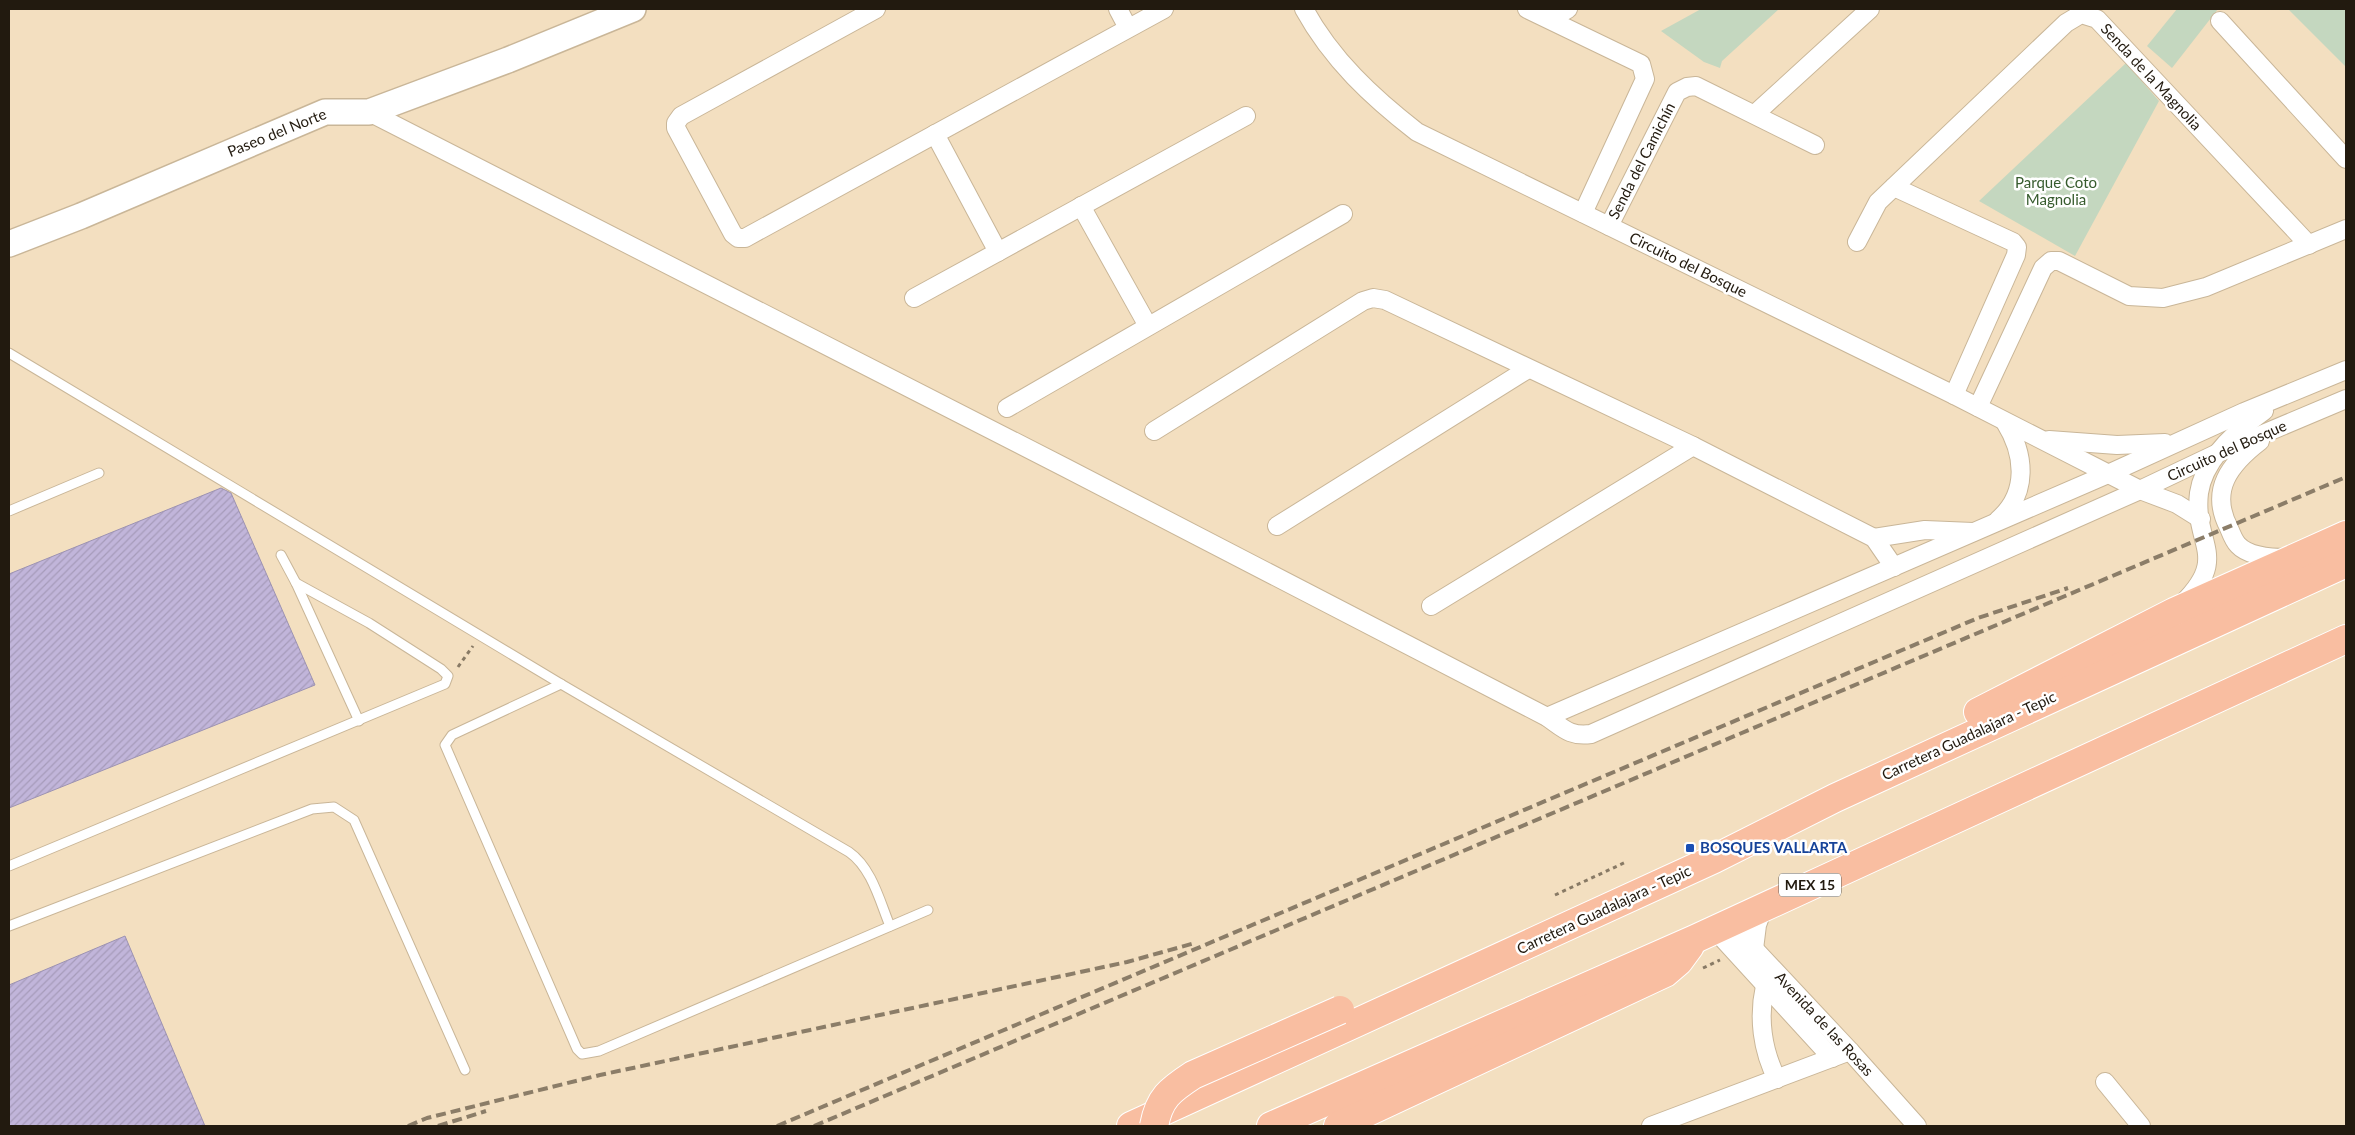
<svg xmlns="http://www.w3.org/2000/svg" width="2355" height="1135" viewBox="0 0 2355 1135" font-family="Lato,sans-serif">
  <style>
    .green { fill: #c4d7bf }
    .building { fill: url(#building-hatch); stroke: #9c92b1 }
    .lines { fill: none; stroke-linecap: round; stroke-linejoin: round }
    .lane-casing { stroke: #c9b698; stroke-width: 11 }
    .street-casing { stroke: #c9b698; stroke-width: 20 }
    .secondary-casing { stroke: #c9b698; stroke-width: 28 }
    .highway-casing { stroke: #fff; stroke-width: 30 }
    .path { stroke: #887a65; stroke-width: 3; stroke-dasharray: 4 4; stroke-linecap: butt }
    .lane { stroke: #fff; stroke-width: 9 }
    .street { stroke: #fff; stroke-width: 18 }
    .secondary { stroke: #fff; stroke-width: 25 }
    .highway { stroke: #f9bea1; stroke-width: 28 }
    .rail { stroke: #8b7d68; stroke-width: 4; stroke-dasharray: 10 5; stroke-linecap: butt }
    .highway-bridge-casing { stroke: #fff; stroke-width: 30; stroke-linecap: butt }
    .highway-bridge { stroke: #f9bea1; stroke-width: 28 }
    .transit-dot { fill: #1a4fb4; stroke: #fff; stroke-width: 2 }
    .labels { text-anchor: middle; stroke-width: 5; stroke-linejoin: round; paint-order: stroke }
    .shield { fill: #fff; stroke: #645f57; stroke-width: 1 }
    .shield-label { font-size: 14px; font-weight: bold; fill: #221a0f }
    .street-label { font-size: 15px; fill: #221a0f; stroke: #fff }
    .park-label { font-size: 15px; fill: #365b2d; stroke: #fff }
    .transit-label { font-size: 15px; font-weight: bold; fill: #164399; stroke: #fff; text-anchor: start }
  </style>
  <defs>
    <pattern id="building-hatch" width="6" height="6" patternUnits="userSpaceOnUse" patternTransform="scale(1.25)"><rect width="6" height="6" fill="#c1b5da"/><path d="M-1 1l2-2M0 6l6-6M5 7l2-2" fill="none" stroke="#a69bba"/></pattern>
  </defs>
  <rect width="100%" height="100%" fill="#f3dfc0"/>
  <g class="green">
    <polygon points="1701,9 1779,9 1722,61 1720,68 1704,62 1661,31"/>
    <polygon points="2177,9 2218,9 2172,68 2147,46"/>
    <polygon points="2288,9 2346,9 2346,67"/>
    <polygon points="2126,63 2159,101 2075,256 1979,201"/>
  </g>
  <g class="building">
    <polygon points="221,488 231,493 315,685 9,808 9,574"/>
    <polygon points="125,936 205,1126 9,1126 9,985"/>
  </g>
  <g class="lines">
    <defs>
      <g id="lane">
        <path d="M9,353L561,684L849,852C872,868 880,902 890,926"/>
        <polyline points="9,511 99,473"/>
        <polyline points="281,555 296,583 359,721"/>
        <polyline points="561,684 452,735 445,745 577,1049 582,1054 599,1051 928,910"/>
        <polyline points="9,866 445,684 448,676 441,669 369,623 296,583"/>
        <polyline points="9,926 312,809 334,807 354,820 465,1070"/>
      </g>
      <g id="street">
        <polyline points="876,9 681,116 676,123 676,128 733,234 738,238 745,238 1164,9"/>
        <polyline points="1118,9 1128,28"/>
        <path d="M1304,9C1332,60 1372,97 1417,132L1954,395L2140,490L2177,504L2201,519"/>
        <polyline points="1527,9 1641,64 1645,79 1583,213"/>
        <polyline points="1551,19 1568,9"/>
        <polyline points="2220,21 2346,159"/>
        <path d="M369,112L1066,468L1547,717C1563,728 1570,737 1591,734L2140,490L2218,453L2346,399"/>
        <polyline points="1755,114 1870,9"/>
        <polyline points="935,134 998,252"/>
        <polyline points="1894,187 2013,242 2017,247 2016,255 1954,395"/>
        <polyline points="1081,206 1148,326"/>
        <polyline points="1609,226 1677,92 1687,87 1696,86 1815,145"/>
        <polyline points="1857,242 1878,202 2066,23 2081,14 2097,19 2309,245"/>
        <polyline points="914,298 1246,116"/>
        <polyline points="1978,407 2043,268 2051,261 2059,261 2129,296 2163,298 2206,287 2346,229"/>
        <polyline points="1007,408 1343,214"/>
        <polyline points="1154,431 1363,301 1373,298 1385,300 1693,446 1874,538 1894,567"/>
        <polyline points="2049,440 2117,445 2165,443"/>
        <path d="M2260,441C2230,464 2209,490 2229,528C2231,533 2234,541 2238,545C2249,557 2273,558 2288,558"/>
        <path d="M1998,520C2029,493 2025,454 2005,422"/>
        <polyline points="1277,526 1528,369"/>
        <polyline points="1874,538 1925,530 1973,532"/>
        <path d="M2183,603C2230,556 2193,544 2199,493C2204,458 2237,430 2264,411"/>
        <polyline points="1431,606 1693,446"/>
        <polyline points="1547,717 2108,474 2244,412 2346,370"/>
        <polyline points="1729,922 1850,1051 1917,1126"/>
        <polyline points="1714,929 1832,1058"/>
        <polyline points="1754,949 1757,925 1764,906"/>
        <path d="M1765,986C1758,1017 1762,1050 1777,1079"/>
        <polyline points="2105,1082 2141,1126"/>
        <polyline points="1651,1126 1850,1051"/>
      </g>
      <polyline id="secondary" points="9,244 81,216 325,112 369,112 508,60 633,9"/>
      <g id="highway">
        <polyline points="1978,712 2174,612 2346,535"/>
        <polyline points="1131,1126 1714,859 1835,798 2346,563"/>
        <polyline points="1271,1126 1695,939 2346,639"/>
        <polyline points="1338,1126 1665,973 1679,961 1690,946"/>
      </g>
    </defs>
    <use href="#lane" class="lane-casing"/>
    <use href="#street" class="street-casing"/>
    <use href="#secondary" class="secondary-casing"/>
    <use href="#highway" class="highway-casing"/>
    <g class="path">
      <polyline points="458,667 473,646"/>
      <polyline points="1555,895 1626,862"/>
      <polyline points="1703,968 1720,960"/>
    </g>
    <use href="#lane" class="lane"/>
    <use href="#street" class="street"/>
    <use href="#secondary" class="secondary"/>
    <use href="#highway" class="highway"/>
    <g class="rail">
      <polyline points="408,1126 427,1118 600,1075 1127,962 1195,943"/>
      <polyline points="438,1126 486,1111"/>
      <polyline points="777,1126 1978,618 2068,588"/>
      <polyline points="814,1126 2346,477"/>
    </g>
    <defs>
      <path id="highway-bridge" d="M1154,1126C1159,1098 1170,1090 1193,1075L1340,1010"/>
    </defs>
    <use href="#highway-bridge" class="highway-bridge-casing"/>
    <use href="#highway-bridge" class="highway-bridge"/>
  </g>
  <rect class="transit-dot" x="1685" y="843" width="10" height="10" rx="2.5"/>
  <g class="labels">
    <rect class="shield" x="1779" y="873.5" width="62" height="23" rx="4"/>
    <g class="shield-label">
      <text x="1810" y="890">MEX 15</text>
    </g>
    <g class="street-label">
      <text transform="translate(2151 77) rotate(47)" y="5">Senda de la Magnolia</text>
      <text transform="translate(277 133) rotate(-22)" y="5">Paseo del Norte</text>
      <text transform="translate(1642 161) rotate(-63)" y="5">Senda del Camichín</text>
      <text transform="translate(1688 265) rotate(26)" y="5">Circuito del Bosque</text>
      <text transform="translate(2227 451) rotate(-24)" y="5">Circuito del Bosque</text>
      <text transform="translate(1969 736) rotate(-25)" y="5">Carretera Guadalajara - Tepic</text>
      <text transform="translate(1604 910) rotate(-25)" y="5">Carretera Guadalajara - Tepic</text>
      <text transform="translate(1824 1024) rotate(47)" y="5">Avenida de las Rosas</text>
    </g>
    <g class="park-label">
      <text x="2056" y="188">Parque Coto<tspan x="2056" dy="17">Magnolia</tspan></text>
    </g>
    <g class="transit-label">
      <text x="1700" y="853">BOSQUES VALLARTA</text>
    </g>
  </g>
  <rect width="2355" height="1135" fill="none" stroke="#221a0f" stroke-width="20"/>
</svg>
